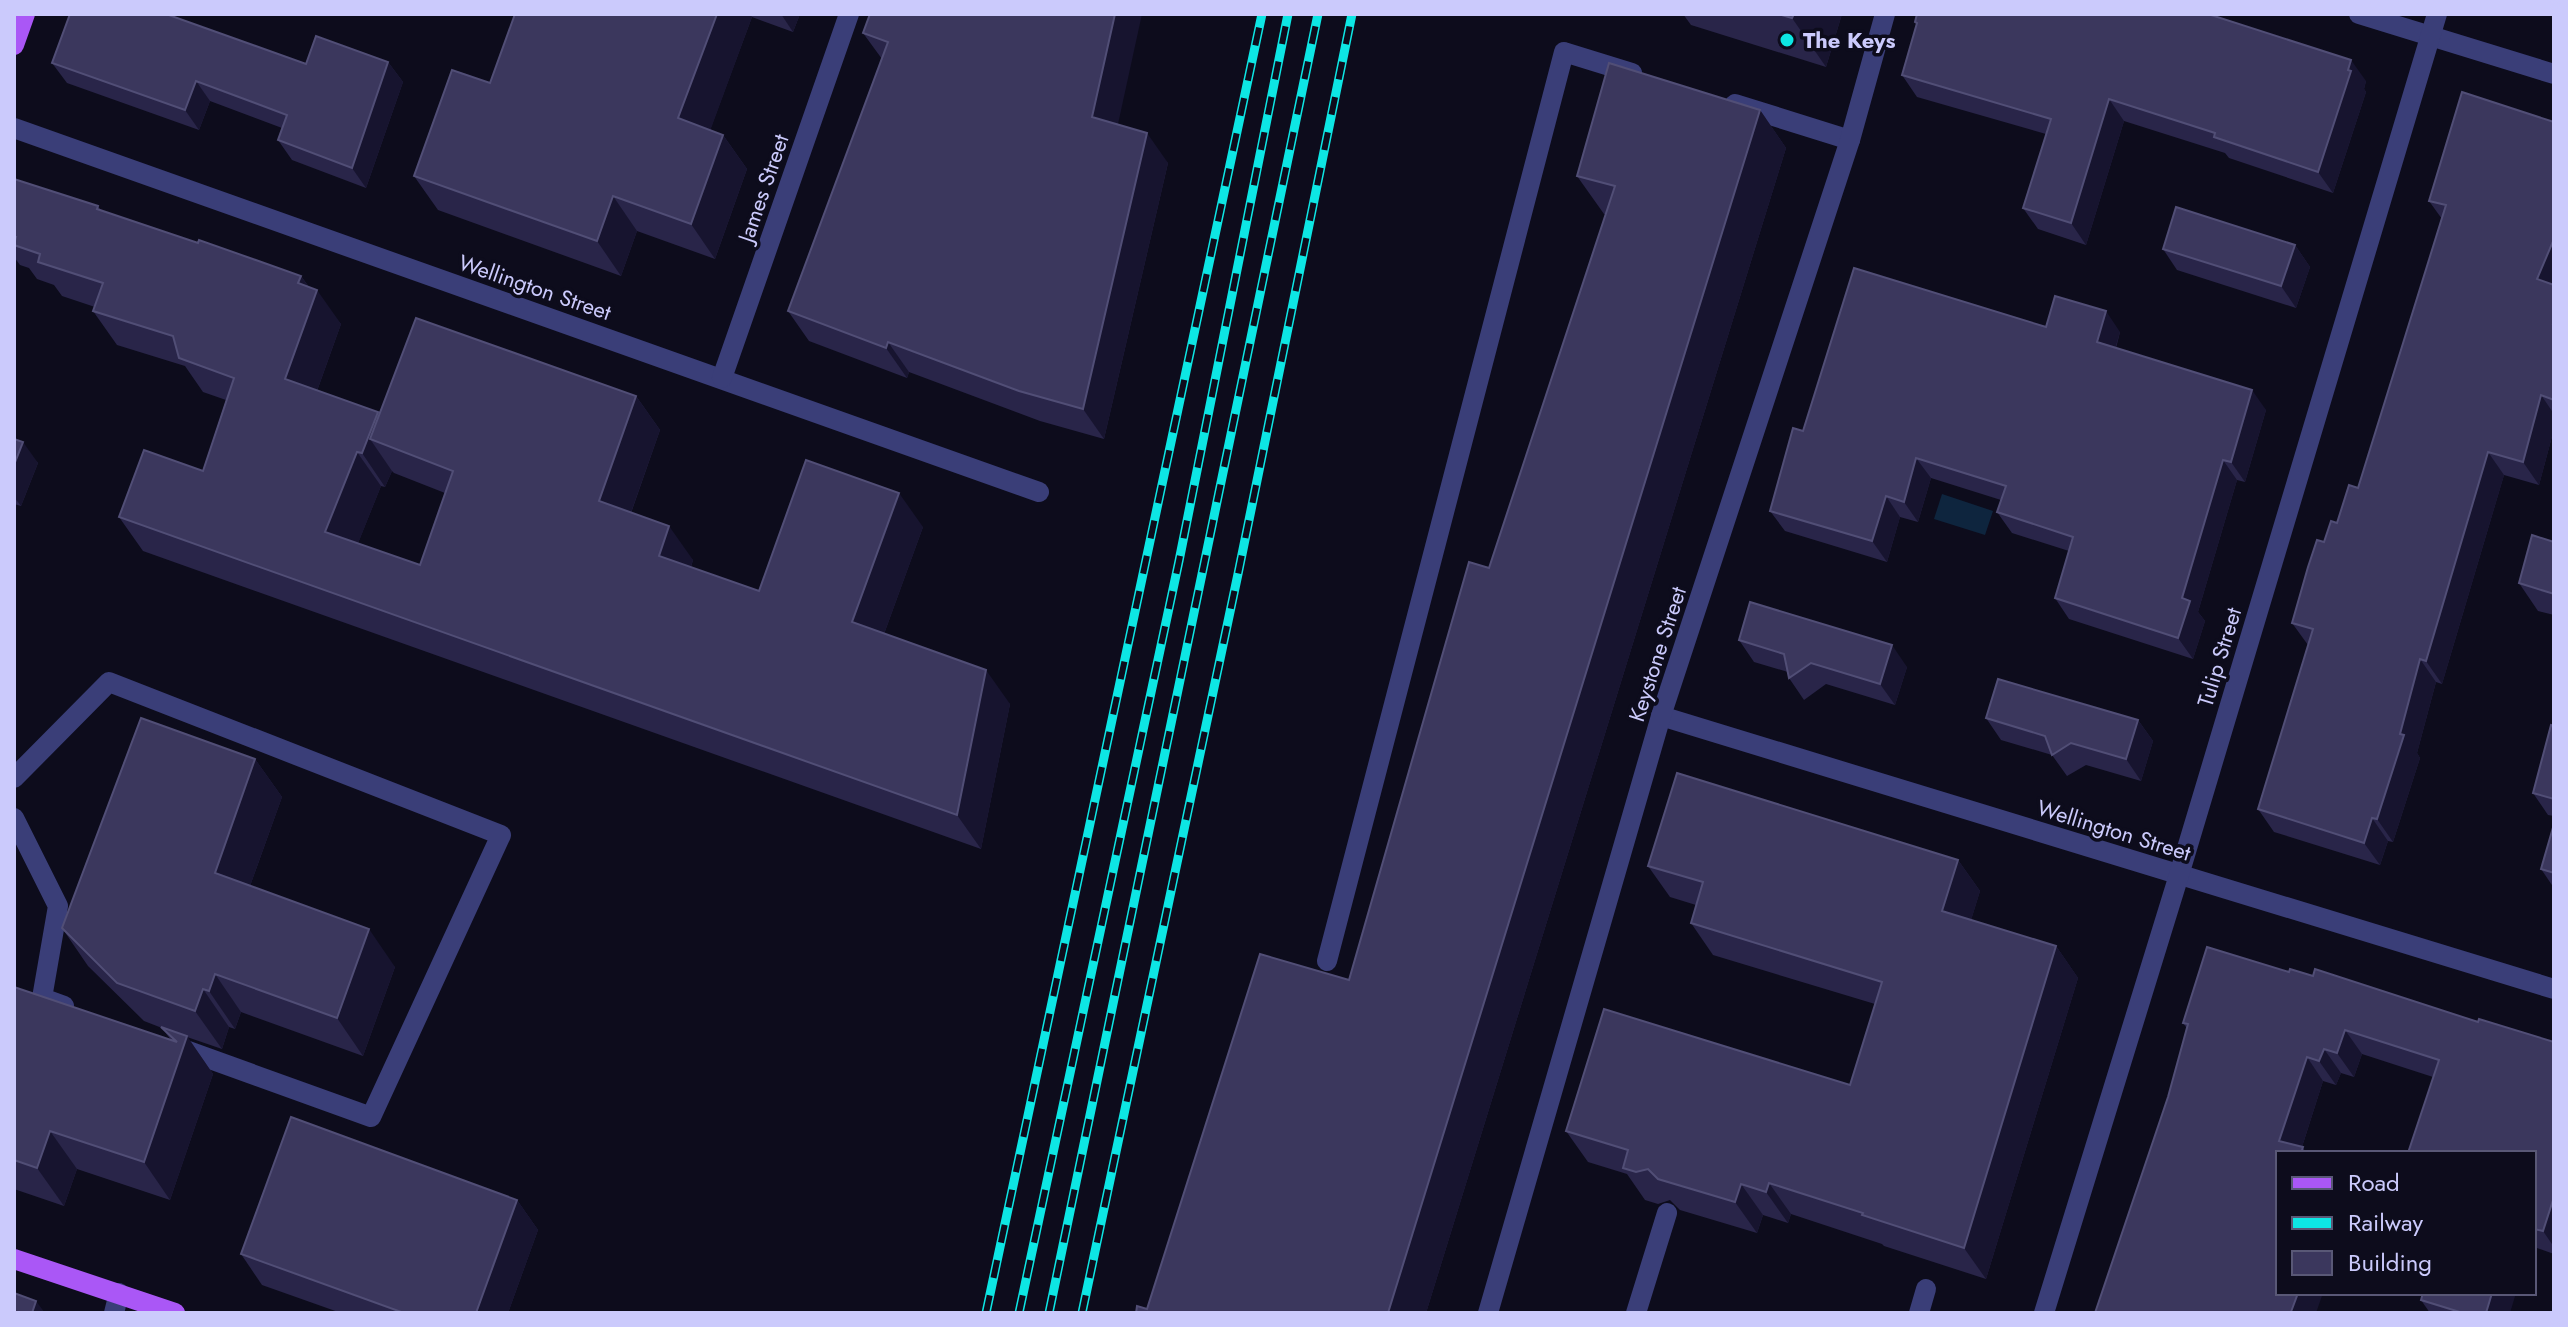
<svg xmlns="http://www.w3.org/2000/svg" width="2568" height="1327" viewBox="0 0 2568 1327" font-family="Jost,sans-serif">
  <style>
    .water { fill: #0e253e }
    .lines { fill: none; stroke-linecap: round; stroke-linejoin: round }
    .service { stroke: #3a3e78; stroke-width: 20 }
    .minor { stroke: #3a3e78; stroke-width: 20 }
    .primary { stroke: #aa57f6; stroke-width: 20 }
    .rail-casing { stroke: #0de6e4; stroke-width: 9 }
    .rail { stroke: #0d0c1c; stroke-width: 6; stroke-dasharray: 18; stroke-linecap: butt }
    .wall { fill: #292549; fill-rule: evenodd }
    .shaded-wall { fill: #17142f }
    .building { fill: #3b375d; stroke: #514e76; stroke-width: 2 }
    .poi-dot { fill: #0de6e4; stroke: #0d0c1c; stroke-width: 3 }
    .labels { text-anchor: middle; stroke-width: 7; stroke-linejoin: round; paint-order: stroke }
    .poi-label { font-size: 22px; font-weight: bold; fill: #cbcafc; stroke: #0d0c1c; text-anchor: start }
    .street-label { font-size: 22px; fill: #cbcafc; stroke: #0d0c1c }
  </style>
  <rect width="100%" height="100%" fill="#0d0c1c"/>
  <polygon class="water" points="1942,494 1993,511 1985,535 1934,519"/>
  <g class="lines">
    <g class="service">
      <polyline points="1735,104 1850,140"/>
      <polyline points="14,778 109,682 501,835 371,1117 177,1047"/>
      <polyline points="14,818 58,906 42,998 64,1006"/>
      <polyline points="1327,961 1564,52 1632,73"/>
      <polyline points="1636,1313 1667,1213"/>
      <polyline points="1919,1313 1926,1289"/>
    </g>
    <g class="minor">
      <polyline points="2359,14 2554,74"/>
      <polyline points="14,128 1039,492"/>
      <polyline points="722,378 849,14"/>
      <polyline points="1661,716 2554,989"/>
      <polyline points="114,1313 119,1293"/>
      <polyline points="1488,1313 1661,716 1850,140 1885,14"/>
      <polyline points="2044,1313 2179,875 2437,14"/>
    </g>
    <g class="primary">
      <polyline points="14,45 25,14"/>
      <polyline points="14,1259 175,1313"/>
    </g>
    <defs>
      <g id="rail">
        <polyline points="986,1313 1262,14"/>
        <polyline points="1019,1313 1179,561 1288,14"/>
        <polyline points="1049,1313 1318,14"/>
        <polyline points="1082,1313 1238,574 1352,14"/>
      </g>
    </defs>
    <use href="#rail" class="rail-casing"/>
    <use href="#rail" class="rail"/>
  </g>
  <g class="wall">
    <polygon points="515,14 800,14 793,32 752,17 710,130 723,135 747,169 715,259 637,231 621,276 438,210 414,176 490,83"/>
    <polygon points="1683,14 1842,14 1826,67 1691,25"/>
    <polygon points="1915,22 2366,81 2364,89 2366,92 2333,193 2229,158 2225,153 2124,121 2086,245 2038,229 2023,208 2046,134 1917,97 1902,75 1917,25"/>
    <polygon points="863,33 1118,125 1168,163 1104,439 1040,421 909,372 907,378 809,341 788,311 882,59"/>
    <polygon points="388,62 403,82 366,188 292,160 278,140 282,128 210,101 199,130 67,83 52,63 306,64"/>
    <polygon points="1760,110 1786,148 1426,1313 1147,1309 1349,980 1489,568 1606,214 1604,214 1577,176"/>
    <polygon points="2554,122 2554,429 2539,485 2504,475 2442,684 2436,682 2417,753 2420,758 2393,842 2388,841 2380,865 2274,832 2258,809 2308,645 2292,623 2324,542 2358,488 2442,219 2429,201"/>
    <path d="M14,179L98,206L101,211L301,276L309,287L341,324L317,391L379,414L636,396L660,430L631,513L693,560L691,567L759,591L923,527L884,634L1010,704L981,849L143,551L119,517L203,471L226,400L203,392L185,366L117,345L93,311L95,307L62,296L54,285L37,279L29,268L20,265L14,257ZM392,471L394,473L445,493L420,565L358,543L381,486L385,487Z"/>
    <polygon points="2295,245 2310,267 2296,308 2177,270 2163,249"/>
    <polygon points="2046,327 2120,332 2116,348 2266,410 2245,482 2237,480 2198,612 2205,621 2193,659 2069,619 2055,598 2069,551 2012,533 1997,512 2001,500 1931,478 1918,522 1900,517 1887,562 1785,531 1770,511 1803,431"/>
    <polygon points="14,439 38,463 21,506 14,504"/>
    <polygon points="2554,542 2554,615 2538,611 2519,583"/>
    <polygon points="1739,640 1907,667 1895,705 1826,684 1804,700 1789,678 1788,672 1754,662"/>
    <polygon points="1986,718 2138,720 2153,741 2141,781 2086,765 2067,776 2052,755 2001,740"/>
    <polygon points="2554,726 2554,816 2548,815 2533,793"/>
    <polygon points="255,759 282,797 250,886 395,967 363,1056 241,1012 235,1029 229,1027 222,1049 187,1037 213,1074 170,1200 77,1169 64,1206 14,1189 14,987 171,1040 162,1028 144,1021 88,966 62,928"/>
    <polygon points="2554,824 2554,888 2541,869"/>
    <polygon points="1958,860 1980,891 1971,920 2056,946 2078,978 1986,1279 1884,1246 1882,1244 1791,1214 1788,1223 1763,1215 1757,1233 1680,1210 1670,1200 1658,1204 1645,1200 1627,1174 1588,1162 1566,1131 1850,1085 1875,1004 1713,955 1691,923 1696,905 1670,897 1648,866"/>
    <polygon points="2289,972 2313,976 2554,1042 2554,1254 2534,1247 2534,1153 2433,1077 2362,1054 2354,1077 2341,1073 2336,1085 2323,1081 2302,1147 2307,1153 2278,1153 2183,1023"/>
    <polygon points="517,1200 538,1230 508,1313 341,1313 262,1285 241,1254"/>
    <polygon points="2421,1300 2510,1313 2430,1313"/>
  </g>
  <g class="shaded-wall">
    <polygon points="717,14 750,14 752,17 702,153 678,118"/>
    <polygon points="781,14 800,14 793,32"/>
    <polygon points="1115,14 1142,14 1113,147 1092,117"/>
    <polygon points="1794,14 1842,14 1826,67 1792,18"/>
    <polygon points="2351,60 2366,81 2364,89 2366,92 2333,193 2318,172"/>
    <polygon points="388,62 403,82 366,188 352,168"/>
    <polygon points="196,81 210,101 199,130 185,110"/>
    <polygon points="2109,99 2124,121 2086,245 2071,223"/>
    <polygon points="1760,110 1786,148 1426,1313 1388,1313"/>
    <polygon points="1147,133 1168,163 1104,439 1083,409"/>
    <polygon points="723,135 747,169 715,259 691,224"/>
    <polygon points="613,196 637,231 621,276 597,241"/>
    <polygon points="2554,239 2554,299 2537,279"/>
    <polygon points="2295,245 2310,267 2296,308 2281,286"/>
    <polygon points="301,276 315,296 317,290 341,324 309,413 285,379 298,283"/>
    <polygon points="2106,311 2120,332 2111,363 2097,342"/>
    <polygon points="888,342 909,372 907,378 886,348"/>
    <polygon points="2252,390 2266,410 2245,482 2231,462"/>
    <polygon points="2541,395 2554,414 2554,429 2539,485 2523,462"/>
    <polygon points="636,396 660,430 623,535 599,501"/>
    <polygon points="378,412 402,446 370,439 392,471 385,487 362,453"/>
    <polygon points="23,442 38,463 21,506 14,497 14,465"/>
    <polygon points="357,452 381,486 349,566 325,532"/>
    <polygon points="2488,452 2504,475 2442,684 2426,661"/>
    <polygon points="1916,458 1931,478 1918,522 1904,502"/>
    <polygon points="2223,460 2237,480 2198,612 2205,621 2193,659 2178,638 2182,598"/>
    <polygon points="899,493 923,527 876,656 852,622"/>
    <polygon points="1886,496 1900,517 1887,562 1872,541"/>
    <polygon points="669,526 693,560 683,590 659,556"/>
    <polygon points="1892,645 1907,667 1895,705 1880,684"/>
    <polygon points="2420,659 2436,682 2417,753 2420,758 2393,842 2377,819"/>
    <polygon points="986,670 1010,704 981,849 957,815"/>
    <polygon points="2138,720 2153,741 2141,781 2126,759"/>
    <polygon points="255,759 282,797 241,911 215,873"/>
    <polygon points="2372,818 2388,841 2380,865 2364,843"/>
    <polygon points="1958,860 1980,891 1964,943 1942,911"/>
    <polygon points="369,929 395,967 363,1056 337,1018"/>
    <polygon points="2056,946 2078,978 1986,1279 1964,1248"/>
    <polygon points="215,974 241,1012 235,1029 209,991"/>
    <polygon points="203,989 229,1027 222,1049 195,1011"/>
    <polygon points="2345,1030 2362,1054 2354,1077 2337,1053"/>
    <polygon points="187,1036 213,1074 170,1200 144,1162"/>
    <polygon points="2324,1049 2341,1073 2336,1085 2319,1061"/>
    <polygon points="2307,1057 2323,1081 2300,1153 2279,1141"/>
    <polygon points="50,1131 77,1169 64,1206 37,1168"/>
    <polygon points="1769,1183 1791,1214 1788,1223 1766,1192"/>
    <polygon points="1741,1184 1763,1215 1757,1233 1735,1202"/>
    <polygon points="2554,1197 2554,1247 2543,1231"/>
    <polygon points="517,1200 538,1230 508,1313 476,1313"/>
    <polygon points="2298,1293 2323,1293 2316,1313 2292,1313"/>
    <polygon points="2492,1293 2516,1293 2510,1313 2486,1313"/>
    <polygon points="36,1301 45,1313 32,1313"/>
  </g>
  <g class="building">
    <polygon points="70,14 166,14 306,64 316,36 388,62 352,168 278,140 287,115 196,81 185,110 52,63"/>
    <polygon points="515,14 717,14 678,118 723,135 691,224 613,196 597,241 414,176 452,70 490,83"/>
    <polygon points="870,14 1115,14 1092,117 1147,133 1083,409 1019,391 888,342 886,348 788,311 888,42 863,33"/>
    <polygon points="1778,14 1794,14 1792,18"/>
    <polygon points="1917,14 2208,14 2351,60 2348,70 2351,71 2318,172 2214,137 2215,133 2109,99 2071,223 2023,208 2051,119 1902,75 1917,23 1915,22"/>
    <polygon points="1609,63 1760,110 1388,1313 1136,1313 1137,1306 1147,1309 1260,954 1349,980 1469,562 1489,568 1615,186 1577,176"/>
    <polygon points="2462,92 2554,122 2554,239 2537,279 2554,285 2554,319 2553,324 2554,324 2554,400 2541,395 2523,462 2488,452 2426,661 2420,659 2400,734 2404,735 2377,819 2372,818 2364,843 2258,809 2313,629 2292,623 2308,567 2317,540 2324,542 2331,521 2337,523 2349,485 2358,488 2446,205 2429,201"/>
    <polygon points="14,179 98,206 97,209 198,243 199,240 301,276 298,283 317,290 285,379 378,412 362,453 357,452 325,532 420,565 453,471 370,439 416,318 636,396 599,501 669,526 659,556 759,591 806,460 899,493 852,622 986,670 957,815 119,517 144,450 203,471 234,378 179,358 173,336 93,311 103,283 38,262 40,254 14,245 16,237 14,237"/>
    <polygon points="2176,207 2295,245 2281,286 2163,249"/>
    <polygon points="1854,268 2046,327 2055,296 2106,311 2097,342 2252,390 2231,462 2223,460 2182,598 2190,601 2178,638 2055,598 2073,537 1997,512 2006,486 1916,458 1904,502 1886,496 1872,541 1770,511 1793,428 1803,431"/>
    <polygon points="14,439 23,442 14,465"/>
    <polygon points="2532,535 2554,542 2554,594 2519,583"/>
    <polygon points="1750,602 1892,645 1880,684 1811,663 1789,678 1784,654 1739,640"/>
    <polygon points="1998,679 2138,720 2126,759 2071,743 2052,755 2045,736 1986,718"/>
    <polygon points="141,718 255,759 215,873 369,929 337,1018 215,974 209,991 203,989 195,1011 117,983 62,928"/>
    <polygon points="2551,725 2554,726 2554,799 2533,793"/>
    <polygon points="1677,773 1958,860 1942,911 2056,946 1964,1248 1862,1215 1863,1213 1769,1183 1766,1192 1741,1184 1735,1202 1658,1179 1648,1169 1636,1172 1623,1168 1628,1150 1566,1131 1604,1009 1850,1085 1882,982 1691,923 1703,882 1648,866"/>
    <polygon points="2554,824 2554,873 2541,869"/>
    <polygon points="2207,947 2289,972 2290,969 2313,976 2315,969 2478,1022 2479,1019 2554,1042 2554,1197 2543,1231 2534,1229 2534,1153 2408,1153 2439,1060 2345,1030 2337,1053 2324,1049 2319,1061 2307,1057 2279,1141 2303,1147 2301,1153 2278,1153 2278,1293 2298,1293 2291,1312 2293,1313 2095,1313 2168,1097 2188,1024 2183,1023"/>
    <polygon points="14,987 177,1042 161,1027 187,1036 144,1162 50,1131 37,1168 14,1160"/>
    <polygon points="291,1117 517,1200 476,1313 404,1313 241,1254"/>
    <polygon points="14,1293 36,1301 32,1313 14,1313"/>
    <polygon points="2423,1293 2492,1293 2486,1313 2463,1313 2421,1300"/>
  </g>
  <circle class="poi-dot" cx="1787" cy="40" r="8"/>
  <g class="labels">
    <g class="poi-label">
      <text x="1803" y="48">The Keys</text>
    </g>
    <g class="street-label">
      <text transform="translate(763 188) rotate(-71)" y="8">James Street</text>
      <text transform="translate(535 287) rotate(19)" y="8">Wellington Street</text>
      <text transform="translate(1657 654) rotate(-72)" y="8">Keystone Street</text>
      <text transform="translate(2219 657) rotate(-73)" y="8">Tulip Street</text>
      <text transform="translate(2114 830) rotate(17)" y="8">Wellington Street</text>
    </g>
  </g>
  <rect width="2568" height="1327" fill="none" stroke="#cbcafc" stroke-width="32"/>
  <rect x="2276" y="1151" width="260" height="144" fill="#0d0c1c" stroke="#595876" stroke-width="2"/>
  <rect x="2292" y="1177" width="40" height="12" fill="#aa57f6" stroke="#595876" stroke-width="2"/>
  <text x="2348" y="1191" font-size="24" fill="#cbcafc">Road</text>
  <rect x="2292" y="1217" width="40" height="12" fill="#0de6e4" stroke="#595876" stroke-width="2"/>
  <text x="2348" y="1231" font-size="24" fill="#cbcafc">Railway</text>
  <rect x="2292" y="1251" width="40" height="24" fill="#3b375d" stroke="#595876" stroke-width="2"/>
  <text x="2348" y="1271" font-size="24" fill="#cbcafc">Building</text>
</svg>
